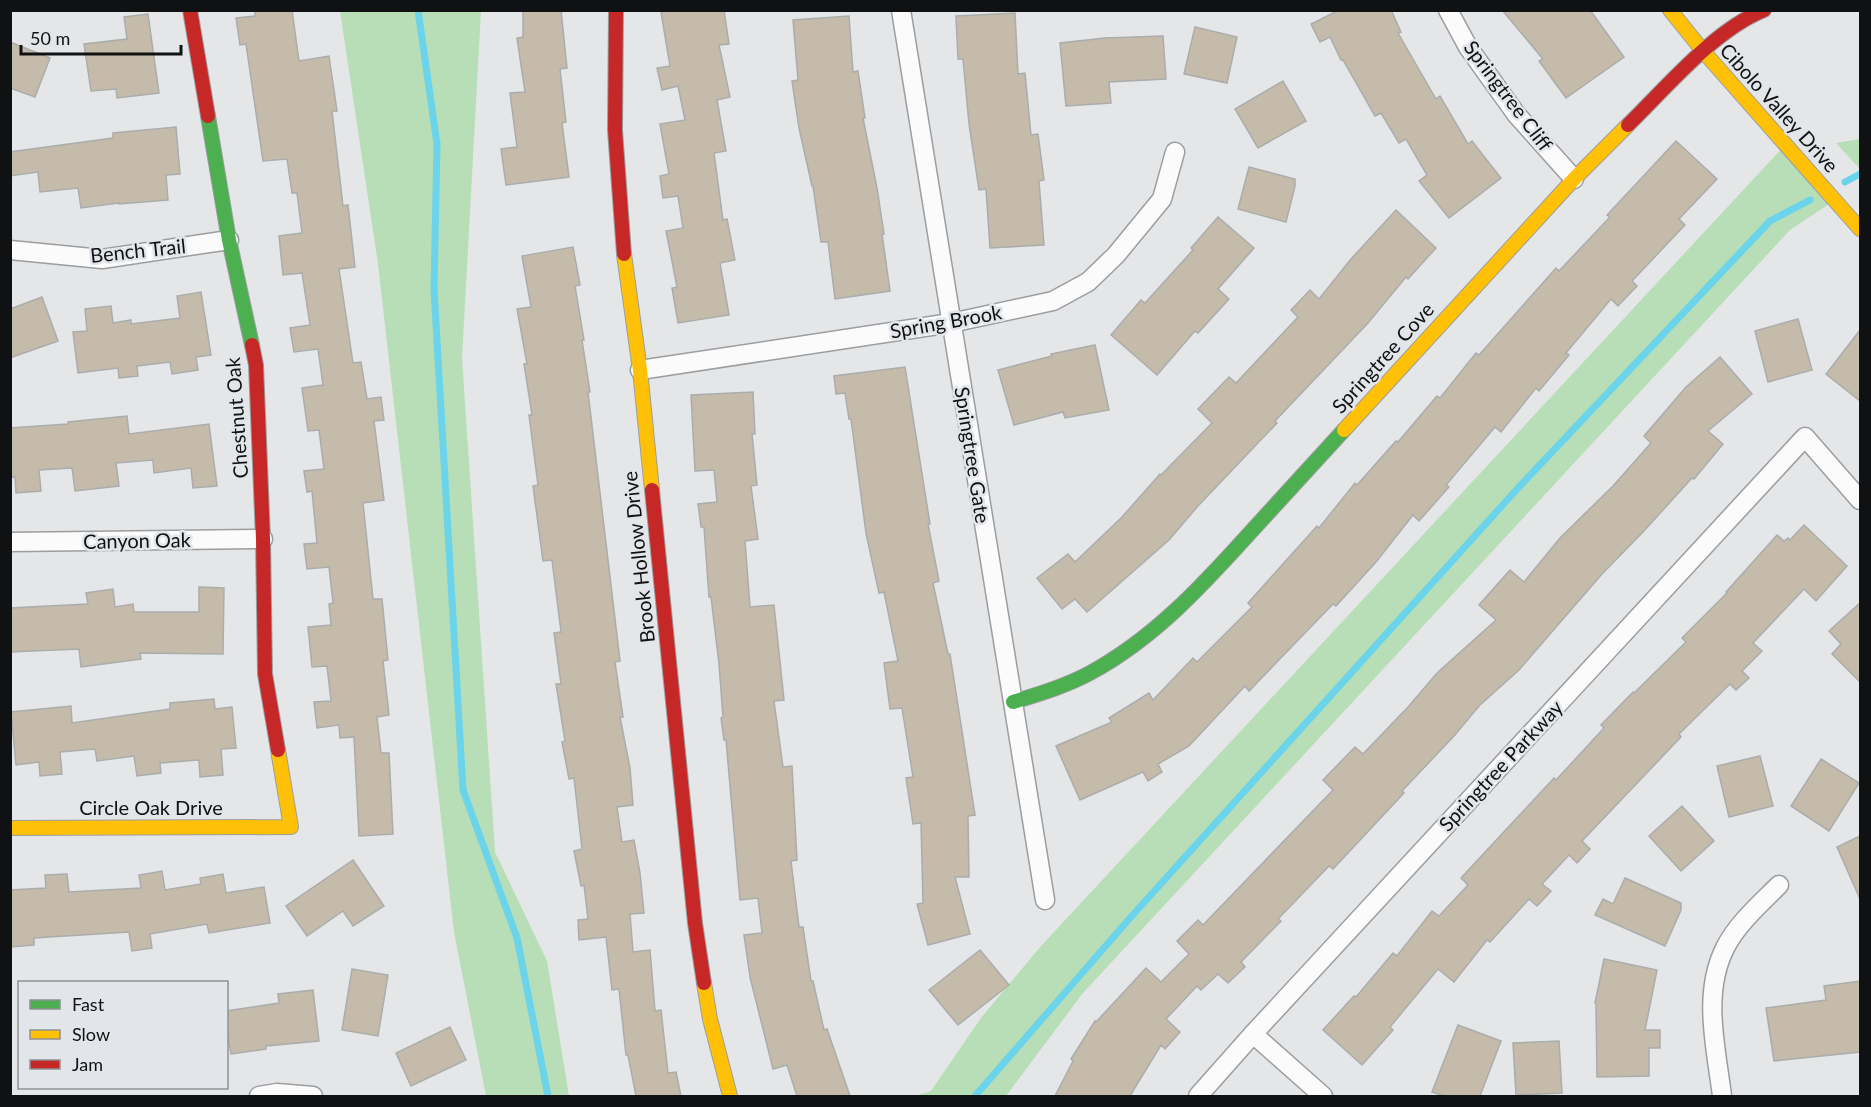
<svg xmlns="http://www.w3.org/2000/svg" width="1871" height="1107" viewBox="0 0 1871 1107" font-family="Lato,sans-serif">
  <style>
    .green { fill: #b7deb7 }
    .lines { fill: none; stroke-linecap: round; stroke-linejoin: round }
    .stream { stroke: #6bd4ea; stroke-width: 7 }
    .building { fill: #c5bbaa; stroke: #abacac; stroke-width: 1.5 }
    .street-casing { stroke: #9b9d9f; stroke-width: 21 }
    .fast-casing { stroke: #9b9d9f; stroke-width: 16 }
    .slow-casing { stroke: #9b9d9f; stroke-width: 16 }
    .jam-casing { stroke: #9b9d9f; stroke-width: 16 }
    .street { stroke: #fbfbfc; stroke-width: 18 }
    .fast { stroke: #4caf50; stroke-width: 14 }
    .slow { stroke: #ffc107; stroke-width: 14 }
    .jam { stroke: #c62828; stroke-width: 14 }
    .labels { text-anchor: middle; stroke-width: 5; stroke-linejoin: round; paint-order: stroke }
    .street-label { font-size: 20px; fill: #101113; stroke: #e2e6ea }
  </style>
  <rect width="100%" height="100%" fill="#e4e6e8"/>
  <g class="green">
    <polygon points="340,11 481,11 462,358 495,852 547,961 569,1096 486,1096 454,932 378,264"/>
    <polygon points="1860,139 1860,169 1836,143"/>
    <polygon points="1786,144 1835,200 1790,230 1083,993 1006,1096 915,1096 931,1091 981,1018 1041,946"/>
  </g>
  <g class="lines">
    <g class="stream">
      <polyline points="418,10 437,144 434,289 463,790 517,938 548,1096"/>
      <polyline points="1845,182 1860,174"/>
      <polyline points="975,1096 1130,918 1518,488 1770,221 1810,200"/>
    </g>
  </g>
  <g class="building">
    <polygon points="255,10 292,10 299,61 329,56 337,111 332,111 343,206 348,205 355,267 339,269 353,363 361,362 367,399 381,397 384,420 374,421 384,500 363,503 373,599 382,599 388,660 383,661 389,715 377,717 381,753 389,753 393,834 359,836 354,737 340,738 339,725 317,728 314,702 331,701 327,666 312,667 308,627 331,625 329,604 333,603 329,567 307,569 304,544 317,543 312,491 307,492 304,471 324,469 319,430 308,431 302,388 323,385 318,349 294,352 290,328 310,325 302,273 283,275 279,236 302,233 297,193 292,193 287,159 263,161 246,44 240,45 236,18 255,16"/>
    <polygon points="523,10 561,10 567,68 560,69 566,122 562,123 569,177 506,185 501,149 517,147 510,93 525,92 517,38 523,37"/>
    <polygon points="673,10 724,10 729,44 719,45 730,97 717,100 726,151 714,153 723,220 727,219 735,260 720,263 729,315 678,323 672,288 677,287 666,231 683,228 678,196 663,198 660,176 669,174 660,124 685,120 678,86 662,90 657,68 670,66 661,12"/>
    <polygon points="1339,10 1391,10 1401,32 1398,33 1436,99 1440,96 1468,144 1472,141 1501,178 1449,218 1419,181 1427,175 1406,139 1399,143 1381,113 1375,116 1343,60 1341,60 1330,37 1320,42 1311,24"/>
    <polygon points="1502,10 1590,10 1624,57 1566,98 1539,61 1543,59"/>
    <polygon points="1015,13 1018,74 1025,73 1031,135 1038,134 1044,180 1039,181 1044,245 990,248 986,189 979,190 969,124 963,59 958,59 956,16"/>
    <polygon points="148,14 159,93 117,98 116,89 91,91 84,44 127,39 124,17"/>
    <polygon points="849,16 853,72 858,71 865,118 863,118 877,188 884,234 882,234 890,291 835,299 828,242 821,242 813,186 812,186 799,128 792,81 798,80 793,20"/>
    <polygon points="1195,27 1237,37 1227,83 1184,74"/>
    <polygon points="1163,36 1166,79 1109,82 1111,103 1066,106 1060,43 1105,38"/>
    <polygon points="10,42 50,58 35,97 10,88"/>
    <polygon points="1283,81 1306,121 1258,148 1235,109"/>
    <polygon points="176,127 180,174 166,175 168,200 119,204 119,203 81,208 78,188 40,192 38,172 10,176 10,152 113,138 113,133"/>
    <polygon points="1676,141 1717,179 1679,219 1685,225 1632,281 1637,286 1618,306 1611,299 1566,353 1569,355 1539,391 1536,388 1501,432 1495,427 1446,485 1449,487 1419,521 1413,515 1376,562 1336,606 1333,604 1249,691 1245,686 1189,746 1158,764 1162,772 1148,781 1143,772 1080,800 1056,746 1112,722 1109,718 1149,693 1153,700 1193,658 1197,662 1252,607 1248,603 1317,526 1319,528 1355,483 1357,485 1396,441 1398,442 1437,396 1440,398 1476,353 1479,355 1556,268 1559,271 1610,217 1607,215"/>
    <polygon points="1249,167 1295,179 1295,186 1286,222 1238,209"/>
    <polygon points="1396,210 1436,248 1408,279 1406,277 1368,323 1275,421 1277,423 1198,506 1169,540 1087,612 1075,599 1062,609 1037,578 1068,554 1075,562 1122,517 1160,474 1161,475 1212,423 1198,409 1229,377 1236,383 1298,317 1291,310 1310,290 1319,299 1351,259"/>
    <polygon points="1218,217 1254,248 1218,289 1229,299 1198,333 1195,331 1157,375 1111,335 1141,300 1145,303 1193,250 1191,248"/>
    <polygon points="573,247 580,285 575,286 584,340 582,340 590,392 588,392 620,661 615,662 623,717 620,717 630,768 633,805 617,807 622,842 634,840 640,873 644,913 630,914 633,952 650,950 655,1011 661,1010 668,1073 676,1072 681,1096 636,1096 628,1055 626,1055 619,989 612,990 606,937 579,940 578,920 588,919 584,885 581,886 574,851 582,849 574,778 569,779 562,742 565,741 556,684 561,684 554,633 561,632 552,560 543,561 533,486 538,485 529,415 532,415 524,364 527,364 517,309 531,307 522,256"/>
    <polygon points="201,292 211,355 196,357 198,370 172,374 170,362 137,366 138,376 119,378 118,368 78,373 73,332 87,331 85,309 111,306 113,323 131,320 131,324 180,318 177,296"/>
    <polygon points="42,297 58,341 10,358 10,309"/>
    <polygon points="1798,319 1812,370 1768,382 1755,331"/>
    <polygon points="1860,330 1860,401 1826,374"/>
    <polygon points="1095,345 1109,410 1065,418 1063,412 1014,425 998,370 1052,356 1051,354"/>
    <polygon points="1720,357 1752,394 1708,431 1723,444 1694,479 1692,478 1643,532 1602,574 1519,670 1480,705 1454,736 1402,791 1404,793 1333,869 1329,866 1278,919 1281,921 1241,962 1245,967 1228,983 1218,974 1201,990 1197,986 1166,1019 1180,1032 1165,1049 1161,1045 1130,1096 1055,1096 1073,1061 1071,1059 1095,1021 1096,1022 1146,968 1161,982 1189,954 1177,941 1198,920 1203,925 1333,790 1323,780 1355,747 1363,754 1408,707 1437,673 1496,620 1479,605 1510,570 1524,582 1560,538 1613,486 1651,443 1644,436 1686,387"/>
    <polygon points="905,367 930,524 928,524 939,581 933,583 948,654 950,654 975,815 968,816 969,877 955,877 970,934 928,945 917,904 923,903 921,823 913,824 906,778 913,777 902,708 890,709 884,663 898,661 884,592 879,593 866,533 851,419 849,419 845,393 836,394 834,376"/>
    <polygon points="753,392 755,434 752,434 757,485 751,486 758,539 745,541 750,607 774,605 784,700 774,701 783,767 792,766 797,860 791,861 799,927 803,927 811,981 813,981 824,1030 827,1029 850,1096 797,1096 787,1065 773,1069 750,977 744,935 762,933 758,898 740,900 726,740 724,740 721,718 723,717 719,664 711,597 709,597 704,527 701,527 698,504 717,502 714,470 695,471 691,395"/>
    <polygon points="127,416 129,434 209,424 217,486 193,488 191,468 154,473 153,460 116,463 119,486 75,491 72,468 39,470 41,491 16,493 15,477 10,478 10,428 68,424 68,422"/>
    <polygon points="1804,525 1847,566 1816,601 1804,589 1753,643 1762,651 1742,671 1749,678 1736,690 1730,684 1679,734 1681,737 1582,841 1590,849 1577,863 1569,855 1542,884 1551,891 1537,906 1529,899 1490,942 1487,940 1454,982 1438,969 1390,1027 1393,1030 1362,1065 1323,1030 1354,996 1356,997 1393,953 1397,956 1432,911 1439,916 1468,885 1461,878 1554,778 1556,780 1604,728 1601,725 1633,692 1634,693 1686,642 1682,638 1727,593 1726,592 1777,535 1784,541 1788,538 1790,540"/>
    <polygon points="199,587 224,588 223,654 140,653 141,659 81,667 79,649 10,652 10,608 88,604 86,593 113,589 115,607 133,604 134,612 199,612"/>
    <polygon points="1860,603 1860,682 1832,654 1841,644 1829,631"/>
    <polygon points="214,699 215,709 232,707 236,748 221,749 223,775 200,777 199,760 160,763 161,773 137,776 134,756 97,761 95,749 60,752 62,774 40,776 39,762 16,765 11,712 71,706 72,723 170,709 170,703"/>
    <polygon points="1760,756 1773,806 1729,817 1717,766"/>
    <polygon points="1821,759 1859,783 1829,831 1791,806"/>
    <polygon points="1682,806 1714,841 1681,871 1649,836"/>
    <polygon points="1860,836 1860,899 1837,847"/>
    <polygon points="353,860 384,906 353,926 343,911 307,936 286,906"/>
    <polygon points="162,871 165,890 201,884 200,878 223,874 226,893 264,887 270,923 209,933 207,924 150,934 152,948 132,951 129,932 34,938 34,945 10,947 10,890 46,888 45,875 67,874 69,892 141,888 139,875"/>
    <polygon points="1625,878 1681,903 1681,910 1665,946 1595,915 1603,899 1613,904"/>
    <polygon points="980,950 1009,985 958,1025 929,990"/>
    <polygon points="1604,959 1657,970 1645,1030 1660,1030 1660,1048 1649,1048 1649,1076 1597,1077 1596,1004 1595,1003"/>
    <polygon points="352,969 388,975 378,1036 342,1030"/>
    <polygon points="1860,981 1860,1052 1774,1061 1766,1008 1826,1000 1824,986"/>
    <polygon points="313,990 319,1041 266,1046 266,1049 231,1054 226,1027 226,1011 279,1003 278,994"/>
    <polygon points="1458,1025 1501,1041 1480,1096 1444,1096 1432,1092"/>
    <polygon points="450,1027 466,1060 411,1086 396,1053"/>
    <polygon points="1559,1041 1562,1093 1516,1095 1513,1043"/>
  </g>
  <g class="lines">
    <defs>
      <g id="street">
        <polyline points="901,10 1045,900"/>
        <polyline points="1448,10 1468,47 1516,114 1574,179"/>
        <polyline points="10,250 102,259 229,240"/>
        <polyline points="640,370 951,323 1053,301 1088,282 1116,255 1162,199 1175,152"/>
        <polyline points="10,542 263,539"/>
        <polyline points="1253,1034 1323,1096"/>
        <polyline points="259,1096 277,1093 313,1096"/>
        <polyline points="1198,1096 1253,1034 1805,437 1860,500"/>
        <path d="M1722,1096C1716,1047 1702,994 1725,948C1737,924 1760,904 1779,885"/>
      </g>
      <g id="fast">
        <polyline points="208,116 229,240 252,345"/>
        <path d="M1013,702C1039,694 1066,686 1090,673C1153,639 1201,587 1248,535C1280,500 1312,465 1344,430"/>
      </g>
      <g id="slow">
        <polyline points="1670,10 1703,51 1860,229"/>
        <polyline points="624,254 640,370 652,490"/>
        <polyline points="1344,430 1574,179 1628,125"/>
        <polyline points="10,828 291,827 278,750"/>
        <polyline points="704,983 710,1019 730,1096"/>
      </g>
      <g id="jam">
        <polyline points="190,10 208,116"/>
        <polyline points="616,10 615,130 624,254"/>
        <path d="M1628,125C1666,88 1714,30 1764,10"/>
        <polyline points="252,345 256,365 263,539 265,674 278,750"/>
        <polyline points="652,490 695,923 704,983"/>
      </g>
    </defs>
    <use href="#street" class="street-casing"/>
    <use href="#fast" class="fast-casing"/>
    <use href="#slow" class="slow-casing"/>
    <use href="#jam" class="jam-casing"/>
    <use href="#street" class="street"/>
    <use href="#fast" class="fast"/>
    <use href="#slow" class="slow"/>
    <use href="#jam" class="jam"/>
  </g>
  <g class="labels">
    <g class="street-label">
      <text transform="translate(1508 96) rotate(53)" y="7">Springtree Cliff</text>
      <text transform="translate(1779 108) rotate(48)" y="7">Cibolo Valley Drive</text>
      <text transform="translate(138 251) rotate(-6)" y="7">Bench Trail</text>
      <text transform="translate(946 322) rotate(-10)" y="7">Spring Brook</text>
      <text transform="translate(1383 358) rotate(-48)" y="7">Springtree Cove</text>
      <text transform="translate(237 418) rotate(-94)" y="7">Chestnut Oak</text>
      <text transform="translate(972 455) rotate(81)" y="7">Springtree Gate</text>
      <text transform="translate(137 541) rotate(-1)" y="7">Canyon Oak</text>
      <text transform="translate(639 557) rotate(-96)" y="7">Brook Hollow Drive</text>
      <text transform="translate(1501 766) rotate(-47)" y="7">Springtree Parkway</text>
      <text x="151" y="815">Circle Oak Drive</text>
    </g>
  </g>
  <rect width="1871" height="1107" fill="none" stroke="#101113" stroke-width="24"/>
  <rect x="18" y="981" width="210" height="108" fill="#e2e6ea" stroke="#8e9194" stroke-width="1.5"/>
  <rect x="30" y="1000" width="30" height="9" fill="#4caf50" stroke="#8e9194" stroke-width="1.5"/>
  <text x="72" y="1011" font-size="18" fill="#101113">Fast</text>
  <rect x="30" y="1030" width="30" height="9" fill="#ffc107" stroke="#8e9194" stroke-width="1.5"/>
  <text x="72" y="1041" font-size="18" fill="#101113">Slow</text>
  <rect x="30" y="1060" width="30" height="9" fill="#c62828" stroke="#8e9194" stroke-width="1.5"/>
  <text x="72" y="1071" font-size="18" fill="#101113">Jam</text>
  <path d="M21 45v9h160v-9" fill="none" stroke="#101113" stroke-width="3"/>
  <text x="30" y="45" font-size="18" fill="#101113" stroke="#e2e6ea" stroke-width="4.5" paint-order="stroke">50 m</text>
</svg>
